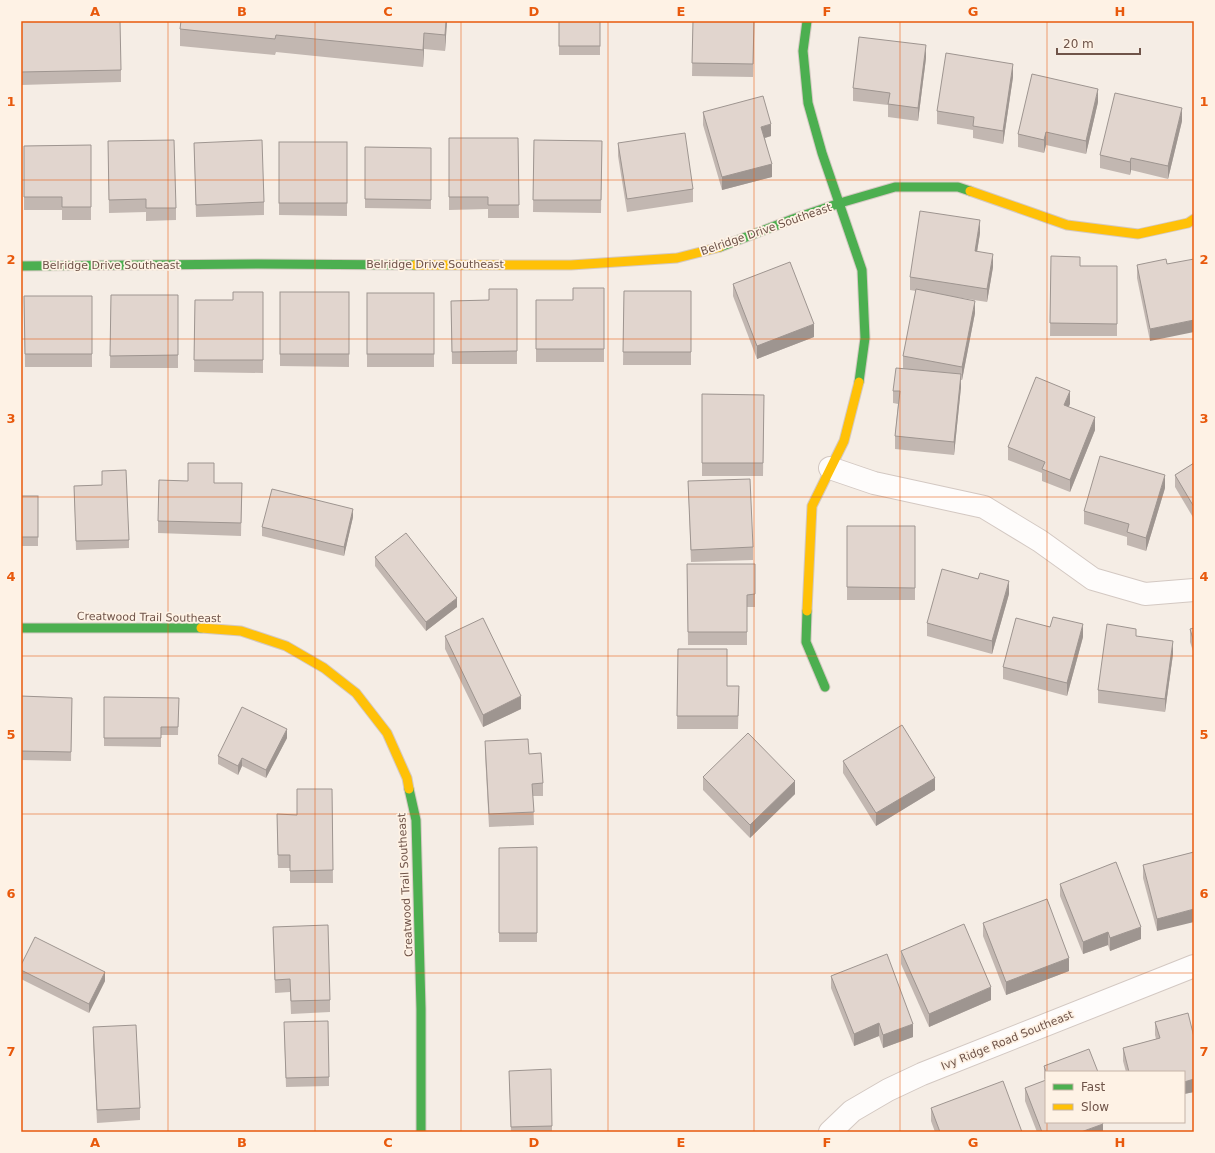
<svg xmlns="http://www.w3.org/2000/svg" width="1215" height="1153" viewBox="0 0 1215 1153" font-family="'DejaVu Sans',sans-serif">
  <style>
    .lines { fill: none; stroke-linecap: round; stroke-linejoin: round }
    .street-casing { stroke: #d3c8c2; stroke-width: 24 }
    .fast-casing { stroke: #d4c9c2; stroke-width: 11 }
    .slow-casing { stroke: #d4c9c2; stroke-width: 11 }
    .street { stroke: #fefcfb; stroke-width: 22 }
    .fast { stroke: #4caf50; stroke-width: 9 }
    .slow { stroke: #ffc107; stroke-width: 9 }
    .wall { fill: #c2b7b1 }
    .shaded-wall { fill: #9e9590 }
    .building { fill: #e1d5ce; stroke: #9e9590 }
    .grid { fill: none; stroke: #e8590c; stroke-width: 1; stroke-opacity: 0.55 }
    .labels { text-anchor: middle; stroke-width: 3.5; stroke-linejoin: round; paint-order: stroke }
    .street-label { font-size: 11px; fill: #6f5449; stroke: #fef2e5 }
    .neatline { fill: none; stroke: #e8590c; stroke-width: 1.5 }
    .grid-label { font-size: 13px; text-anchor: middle; font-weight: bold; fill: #e8590c }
  </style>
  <rect width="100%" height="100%" fill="#f5ede5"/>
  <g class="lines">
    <defs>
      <g id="street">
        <polyline points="830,468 874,483 984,507 1040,541 1093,579 1145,594 1194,590"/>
        <polyline points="830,1132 852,1111 888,1090 922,1074 1194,966"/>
      </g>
      <g id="fast">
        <polyline points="807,21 803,51 808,103 822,153 862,270 865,338 859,382"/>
        <polyline points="720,247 793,219 840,203 895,187 958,187 970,191"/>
        <polyline points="21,266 258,264 415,265"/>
        <polyline points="807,611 806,642 825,687"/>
        <polyline points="21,628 201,628"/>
        <polyline points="409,789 416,820 421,1009 421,1132"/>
      </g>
      <g id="slow">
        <polyline points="970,191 1067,225 1138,234 1188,223 1194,219"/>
        <polyline points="415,265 571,265 677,258 720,247"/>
        <polyline points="807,611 812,506 844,441 859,382"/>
        <polyline points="201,628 241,631 286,646 324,668 356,693 387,733 407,778 409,789"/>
      </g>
    </defs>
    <use href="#street" class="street-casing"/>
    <use href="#fast" class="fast-casing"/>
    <use href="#slow" class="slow-casing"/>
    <use href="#street" class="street"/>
    <use href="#fast" class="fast"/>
    <use href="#slow" class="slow"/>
  </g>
  <g class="wall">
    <polygon points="21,21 121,70 121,82 21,85"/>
    <polygon points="447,21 445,51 424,49 423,67 276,52 275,55 180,46 180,29"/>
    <rect x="559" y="21" width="41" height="34"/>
    <polygon points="693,21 754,21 753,77 692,76"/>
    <polygon points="926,58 918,121 888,117 888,105 853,101 853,88"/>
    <polygon points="1013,77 1003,144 973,138 973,130 937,124 937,111"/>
    <polygon points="1098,102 1086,154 1046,145 1044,153 1018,147 1018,134"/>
    <polygon points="703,112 771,136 765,138 772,177 722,190 703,125"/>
    <polygon points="1182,121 1168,179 1131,170 1130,175 1100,168 1100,155"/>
    <polygon points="449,138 518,138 519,218 488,218 488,209 449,210"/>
    <polygon points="534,140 602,141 601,213 533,212"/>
    <polygon points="108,141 176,208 176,220 146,221 146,212 109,213"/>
    <polygon points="279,142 347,142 347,216 279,215"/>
    <polygon points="194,143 264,202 264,215 196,217"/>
    <polygon points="618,143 693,189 693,202 627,212 618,156"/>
    <polygon points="91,145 91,220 62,220 62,210 24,210 24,146"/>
    <polygon points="365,147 431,148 431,209 365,208"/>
    <polygon points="980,233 977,252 993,267 987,302 955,297 975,313 962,380 961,380 961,387 954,455 895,449 895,436 898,404 893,403 893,391 903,368 903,356 916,291 910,290 910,277"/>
    <polygon points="1051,256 1080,266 1117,266 1117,336 1050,336"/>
    <polygon points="1167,264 1150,341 1137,278 1137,265"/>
    <polygon points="733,284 814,337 757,359 733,296"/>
    <polygon points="604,288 604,362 536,362 536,300 573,300"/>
    <polygon points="517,289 517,364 452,364 451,301 489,300"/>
    <polygon points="624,291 691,291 691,365 623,365"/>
    <polygon points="263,292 263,373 194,372 195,300 233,300"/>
    <polygon points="280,292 349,292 349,367 280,366"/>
    <rect x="367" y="293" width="67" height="74"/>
    <polygon points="111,295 178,295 178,368 110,368"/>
    <polygon points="24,296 92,296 92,367 25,367"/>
    <polygon points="702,394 764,395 763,476 702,476"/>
    <polygon points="1070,404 1068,407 1095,430 1070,492 1042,481 1042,473 1008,460 1008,447"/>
    <polygon points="1194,463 1194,519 1175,487 1175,475"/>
    <polygon points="102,471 129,540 129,548 76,550 74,486 102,485"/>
    <polygon points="688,481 753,547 753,560 691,562"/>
    <polygon points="214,483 242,483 241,536 158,533 158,521"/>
    <polygon points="1165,488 1146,551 1127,545 1127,537 1084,524 1084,511"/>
    <rect x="21" y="496" width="17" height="50"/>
    <polygon points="353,517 344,556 262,536 262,527"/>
    <rect x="847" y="526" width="68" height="74"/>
    <polygon points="375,557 457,607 426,631 375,566"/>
    <polygon points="687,564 755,564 755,607 747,607 747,645 688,645"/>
    <polygon points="1009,594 992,654 927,636 927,623"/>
    <polygon points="1194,628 1194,654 1190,642 1190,629"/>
    <polygon points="445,636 521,709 483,727 445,649"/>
    <polygon points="1136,636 1173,654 1165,712 1098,703 1098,690"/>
    <polygon points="1083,637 1067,696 1003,679 1003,667"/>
    <polygon points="678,649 727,686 739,686 738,729 677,729"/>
    <polygon points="21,696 72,698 71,761 21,760"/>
    <polygon points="104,697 179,698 178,735 161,735 161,747 104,746"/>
    <polygon points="287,738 266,778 242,766 238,775 218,764 218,756"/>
    <polygon points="485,741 529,754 543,783 543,796 533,796 534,825 489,827 485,754"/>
    <polygon points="843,761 935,790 876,826 843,773"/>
    <polygon points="703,777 795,794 750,838 703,790"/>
    <polygon points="332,789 333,883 290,883 290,868 278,868 277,814 297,815"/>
    <polygon points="537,847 537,942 499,942 499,848"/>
    <polygon points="1194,852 1157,931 1143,878 1143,865"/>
    <polygon points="1060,884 1141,939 1110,951 1108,945 1083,954 1060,896"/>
    <polygon points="983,923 1069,971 1006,995 983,936"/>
    <polygon points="273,927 330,1000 330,1012 291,1014 290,992 275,993"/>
    <polygon points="901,951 991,1000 929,1027 901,964"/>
    <polygon points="21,965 105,981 89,1013 21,979"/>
    <polygon points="831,976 913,1037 883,1048 879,1036 854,1046 831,988"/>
    <polygon points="1155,1022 1194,1037 1194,1092 1184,1094 1184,1072 1126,1072 1123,1061 1123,1048 1156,1039 1155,1035"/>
    <polygon points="93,1027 140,1108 140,1120 97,1123 93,1040"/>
    <polygon points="284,1031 329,1077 329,1086 286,1087"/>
    <polygon points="1044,1066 1098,1072 1046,1072 1046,1122 1103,1132 1037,1132 1025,1101 1025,1088 1045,1081 1044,1078"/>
    <polygon points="509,1071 552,1126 552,1132 511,1132"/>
    <polygon points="931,1108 1022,1132 935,1132 931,1121"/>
  </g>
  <g class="shaded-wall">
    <polygon points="446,21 447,21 445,51 445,35"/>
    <polygon points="424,33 424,49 423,67 423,50"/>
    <polygon points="926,45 926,58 918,121 918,108"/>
    <polygon points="1013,64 1013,77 1003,144 1003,131"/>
    <polygon points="1098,89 1098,102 1086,154 1086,141"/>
    <polygon points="1182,108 1182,121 1168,179 1168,166"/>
    <polygon points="771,124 771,136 761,139 761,127"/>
    <polygon points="1046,132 1046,145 1044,153 1044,140"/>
    <polygon points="1131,158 1131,170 1130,175 1130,162"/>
    <polygon points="772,164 772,177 722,190 722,177"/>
    <polygon points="980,220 980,233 975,264 975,251"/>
    <polygon points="993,254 993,267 987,302 987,289"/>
    <polygon points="975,301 975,313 962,380 962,367"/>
    <polygon points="1194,320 1194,332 1150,341 1150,329"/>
    <polygon points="814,324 814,337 757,359 757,346"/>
    <polygon points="961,374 961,387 954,455 954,442"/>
    <polygon points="1070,391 1070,404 1064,418 1064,405"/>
    <polygon points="1095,417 1095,430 1070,492 1070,480"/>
    <polygon points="1165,475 1165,488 1146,551 1146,538"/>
    <polygon points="353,509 353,517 344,556 344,547"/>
    <polygon points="1009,581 1009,594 992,654 992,641"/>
    <polygon points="457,598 457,607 426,631 426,622"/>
    <polygon points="1083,624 1083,637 1067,696 1067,683"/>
    <polygon points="1173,641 1173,654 1165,712 1165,699"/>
    <polygon points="521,696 521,709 483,727 483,715"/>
    <polygon points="287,729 287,738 266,778 266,770"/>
    <polygon points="242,758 242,766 238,775 238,766"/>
    <polygon points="935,778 935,790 876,826 876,813"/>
    <polygon points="795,781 795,794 750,838 750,825"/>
    <polygon points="1194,909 1194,922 1157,931 1157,919"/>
    <polygon points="1141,927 1141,939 1110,951 1110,938"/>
    <polygon points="1108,932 1108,945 1083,954 1083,942"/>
    <polygon points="1069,958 1069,971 1006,995 1006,982"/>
    <polygon points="105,972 105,981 89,1013 89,1004"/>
    <polygon points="991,987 991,1000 929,1027 929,1014"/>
    <polygon points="879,1023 879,1036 854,1046 854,1034"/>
    <polygon points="913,1024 913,1037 883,1048 883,1035"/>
    <polygon points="1194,1079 1194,1092 1184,1094 1184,1082"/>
    <polygon points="1103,1124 1103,1132 1081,1132"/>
  </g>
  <g class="building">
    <polygon points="21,21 120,21 121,70 21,72"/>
    <polygon points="181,21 446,21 445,35 424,33 423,50 276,35 275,39 180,29"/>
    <rect x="559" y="21" width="41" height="25"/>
    <polygon points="693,21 754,21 753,64 692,63"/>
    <polygon points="859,37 926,45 918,108 888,104 890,93 853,88"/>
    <polygon points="946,53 1013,64 1003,131 973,126 974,117 937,111"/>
    <polygon points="1032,74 1098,89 1086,141 1046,132 1044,140 1018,134"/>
    <polygon points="1115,93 1182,108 1168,166 1131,158 1130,162 1100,155"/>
    <polygon points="763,96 771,124 761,127 772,164 722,177 703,112"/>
    <polygon points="685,133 693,189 627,199 618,143"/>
    <polygon points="449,138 518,138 519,205 488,205 488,197 449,197"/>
    <polygon points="174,140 176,208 146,208 146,199 109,200 108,141"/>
    <polygon points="262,140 264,202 196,205 194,143"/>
    <polygon points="534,140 602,141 601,200 533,200"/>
    <rect x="279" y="142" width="68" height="61"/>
    <polygon points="91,145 91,207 62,207 62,197 24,197 24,146"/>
    <polygon points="365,147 431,148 431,200 365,199"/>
    <polygon points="920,211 980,220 975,251 993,254 987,289 910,277"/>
    <polygon points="1051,256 1080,257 1080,266 1117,266 1117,324 1050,323"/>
    <polygon points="1166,259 1167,264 1194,259 1194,320 1150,329 1137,265"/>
    <polygon points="790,262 814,324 757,346 733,284"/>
    <polygon points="573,288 604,288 604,349 536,349 536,300 573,300"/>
    <polygon points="489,289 517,289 517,351 452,352 451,301 489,300"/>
    <polygon points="916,289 975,301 962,367 903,356"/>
    <polygon points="624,291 691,291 691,352 623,352"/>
    <polygon points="233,292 263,292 263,360 194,360 195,300 233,300"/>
    <rect x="280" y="292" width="69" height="62"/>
    <rect x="367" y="293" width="67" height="61"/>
    <polygon points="111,295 178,295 178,355 110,356"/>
    <polygon points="24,296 92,296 92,354 25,354"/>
    <polygon points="896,368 961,374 954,442 895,436 900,391 893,391"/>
    <polygon points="1036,377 1070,391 1064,405 1095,417 1070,480 1042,469 1045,462 1008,447"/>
    <polygon points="702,394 764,395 763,463 702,463"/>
    <polygon points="1100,456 1165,475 1146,538 1127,532 1129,524 1084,511"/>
    <polygon points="188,463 214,463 214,483 242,483 241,523 158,521 159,480 188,481"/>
    <polygon points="1194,463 1194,507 1175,475"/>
    <polygon points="126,470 129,540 76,541 74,486 102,485 102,471"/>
    <polygon points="750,479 753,547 691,550 688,481"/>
    <polygon points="272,489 353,509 344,547 262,527"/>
    <rect x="21" y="496" width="17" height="41"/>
    <polygon points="847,526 915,526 915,588 847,587"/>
    <polygon points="406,533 457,598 426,622 375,557"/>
    <polygon points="687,564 755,564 755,594 747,595 747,632 688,632"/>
    <polygon points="942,569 978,579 980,573 1009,581 992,641 927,623"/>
    <polygon points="1053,617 1083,624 1067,683 1003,667 1016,618 1050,627"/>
    <polygon points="483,618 521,696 483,715 445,636"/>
    <polygon points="1107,624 1136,629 1136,636 1173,641 1165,699 1098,690"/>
    <polygon points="1194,628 1194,642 1190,629"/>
    <polygon points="678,649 727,649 727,686 739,686 738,716 677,716"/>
    <polygon points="21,696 72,698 71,752 21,751"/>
    <polygon points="104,697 179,698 178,727 161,727 161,738 104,738"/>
    <polygon points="242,707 287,729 266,770 242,758 238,766 218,756"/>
    <polygon points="902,725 935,778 876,813 843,761"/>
    <polygon points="748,733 795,781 750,825 703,777"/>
    <polygon points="528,739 529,754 541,753 543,783 532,784 534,812 489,814 485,741"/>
    <polygon points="297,789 332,789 333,870 290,871 290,855 278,855 277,814 297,815"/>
    <polygon points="537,847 537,933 499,933 499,848"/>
    <polygon points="1194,852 1194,909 1157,919 1143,865"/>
    <polygon points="1116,862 1141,927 1110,938 1108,932 1083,942 1060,884"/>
    <polygon points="1047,899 1069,958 1006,982 983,923"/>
    <polygon points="964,924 991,987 929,1014 901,951"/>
    <polygon points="328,925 330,1000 291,1001 290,979 275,980 273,927"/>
    <polygon points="35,937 105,972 89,1004 21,970 21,965"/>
    <polygon points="887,954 913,1024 883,1035 879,1023 854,1034 831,976"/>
    <polygon points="1188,1013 1194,1037 1194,1079 1184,1082 1184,1072 1129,1072 1123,1048 1160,1038 1155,1022"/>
    <polygon points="328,1021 329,1077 286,1078 284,1022"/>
    <polygon points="136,1025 140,1108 97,1110 93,1027"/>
    <polygon points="1089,1049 1098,1072 1046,1072 1044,1066"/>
    <polygon points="551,1069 552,1126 511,1127 509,1071"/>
    <polygon points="1046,1080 1046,1122 1102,1122 1103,1124 1081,1132 1042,1132 1025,1088"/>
    <polygon points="1003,1081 1022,1132 940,1132 931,1108"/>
  </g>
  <path class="grid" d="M168,21V1132M315,21V1132M461,21V1132M608,21V1132M754,21V1132M900,21V1132M1047,21V1072M21,180H1194M21,339H1194M21,497H1194M21,656H1194M21,814H1194M21,973H1194M1047,1122V1132"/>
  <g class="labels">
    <g class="street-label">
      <text transform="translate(766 229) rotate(-19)" y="4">Belridge Drive Southeast</text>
      <text x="435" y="268">Belridge Drive Southeast</text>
      <text x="111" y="269">Belridge Drive Southeast</text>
      <text transform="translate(149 617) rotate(1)" y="4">Creatwood Trail Southeast</text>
      <text transform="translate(405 885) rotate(-93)" y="4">Creatwood Trail Southeast</text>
      <text transform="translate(1007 1040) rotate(-22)" y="4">Ivy Ridge Road Southeast</text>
    </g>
  </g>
  <rect width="1215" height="1153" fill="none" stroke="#fef2e5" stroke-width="44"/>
  <rect x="1045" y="1071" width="140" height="52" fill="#fef2e5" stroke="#c5b3a7"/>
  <rect x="1053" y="1084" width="20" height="6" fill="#4caf50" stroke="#c5b3a7"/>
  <text x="1081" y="1091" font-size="12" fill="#6f5449">Fast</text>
  <rect x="1053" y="1104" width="20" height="6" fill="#ffc107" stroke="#c5b3a7"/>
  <text x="1081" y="1111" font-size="12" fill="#6f5449">Slow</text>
  <path d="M1057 48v6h83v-6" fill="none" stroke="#6f5449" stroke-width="2"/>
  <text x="1063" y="48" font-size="12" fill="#6f5449" stroke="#fef2e5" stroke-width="3" paint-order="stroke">20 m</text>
  <rect x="22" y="22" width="1171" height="1109" class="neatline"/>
  <g class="grid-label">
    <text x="95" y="16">A</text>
    <text x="242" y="16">B</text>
    <text x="388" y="16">C</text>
    <text x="534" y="16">D</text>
    <text x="681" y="16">E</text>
    <text x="827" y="16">F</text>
    <text x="973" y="16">G</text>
    <text x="1120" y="16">H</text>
    <text x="11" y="106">1</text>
    <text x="1204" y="106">1</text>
    <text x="11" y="264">2</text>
    <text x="1204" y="264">2</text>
    <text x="11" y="423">3</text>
    <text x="1204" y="423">3</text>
    <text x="11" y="581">4</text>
    <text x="1204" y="581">4</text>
    <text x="11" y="739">5</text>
    <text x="1204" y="739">5</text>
    <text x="11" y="898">6</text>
    <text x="1204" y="898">6</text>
    <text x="11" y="1056">7</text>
    <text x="1204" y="1056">7</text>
    <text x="95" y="1147">A</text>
    <text x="242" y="1147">B</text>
    <text x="388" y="1147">C</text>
    <text x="534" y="1147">D</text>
    <text x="681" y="1147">E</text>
    <text x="827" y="1147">F</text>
    <text x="973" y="1147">G</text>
    <text x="1120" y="1147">H</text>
  </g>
</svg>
